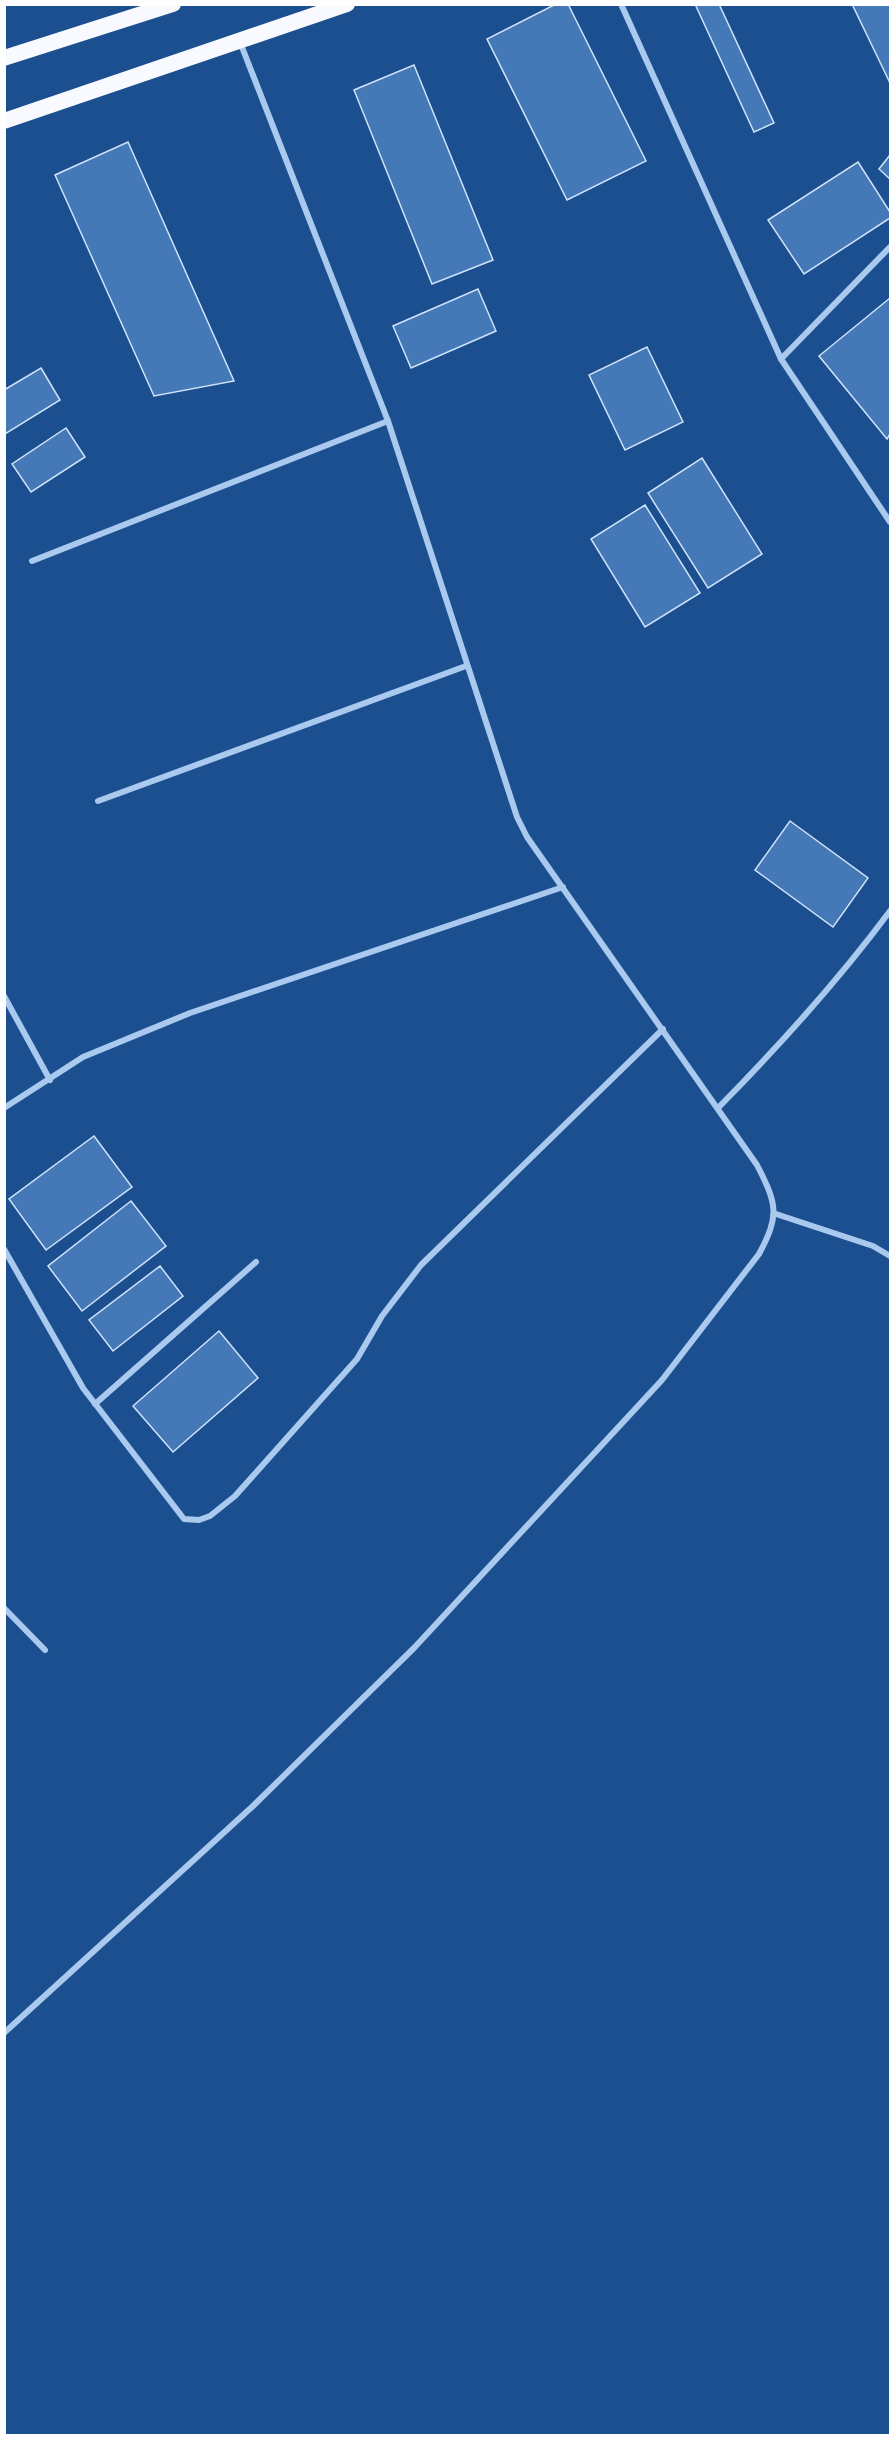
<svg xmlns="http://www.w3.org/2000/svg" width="895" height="2440" viewBox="0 0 895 2440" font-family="'Fira Sans',sans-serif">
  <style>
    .building { fill: #4478b7; stroke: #cfe3fa; stroke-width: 1.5 }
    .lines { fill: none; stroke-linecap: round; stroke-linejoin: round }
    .minor { stroke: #a9c9ee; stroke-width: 6 }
    .trunk { stroke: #f8faff; stroke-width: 16 }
  </style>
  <rect width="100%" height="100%" fill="#1b4f8f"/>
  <g class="building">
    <polygon points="556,4 568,4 646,161 567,200 487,39"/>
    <polygon points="695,4 719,4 774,123 754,132"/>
    <polygon points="852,4 890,4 890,83"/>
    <polygon points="414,65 493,260 432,284 354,90"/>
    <polygon points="128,142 234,381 154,396 55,175"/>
    <polygon points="890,155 890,179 879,169"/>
    <polygon points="858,162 890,212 890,218 804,274 768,220"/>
    <polygon points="478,289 496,331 411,368 393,326"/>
    <polygon points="890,298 890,434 887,439 819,356"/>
    <polygon points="647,347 683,422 625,450 589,375"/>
    <polygon points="41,368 60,400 5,434 4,390"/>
    <polygon points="66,428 85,457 31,492 12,464"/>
    <polygon points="702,458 762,554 708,588 648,493"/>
    <polygon points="645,505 700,593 645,627 591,539"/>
    <polygon points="790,821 868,878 833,927 755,870"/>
    <polygon points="94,1136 132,1187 46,1250 9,1199"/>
    <polygon points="131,1201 166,1246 82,1311 48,1266"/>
    <polygon points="160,1266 183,1296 113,1351 89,1320"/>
    <polygon points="219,1331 258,1378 173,1452 133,1406"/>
  </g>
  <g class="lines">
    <g class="minor">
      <polyline points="621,4 781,359 890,522"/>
      <polyline points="781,359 890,247"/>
      <polyline points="32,561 388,421"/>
      <polyline points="98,801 466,666"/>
      <polyline points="4,996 50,1080"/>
      <polyline points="4,1108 83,1057 190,1013 563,887"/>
      <path d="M718,1108C779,1046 838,981 890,911"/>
      <polyline points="776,1214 873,1246 890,1256"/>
      <polyline points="4,1249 83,1388 184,1519 199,1520 210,1516 235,1496 357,1359 382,1316 421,1265 663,1029"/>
      <polyline points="95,1404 256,1262"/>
      <polyline points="4,1608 45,1650"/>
      <path d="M4,2033L253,1806L414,1648L662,1380L759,1254C780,1215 777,1204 757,1165L527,837L517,817L388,421L240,42"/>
    </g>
    <g class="trunk">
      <polyline points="4,58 173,4"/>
      <polyline points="4,121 347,4"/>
    </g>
  </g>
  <rect width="895" height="2440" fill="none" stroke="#ffffff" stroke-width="12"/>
</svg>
